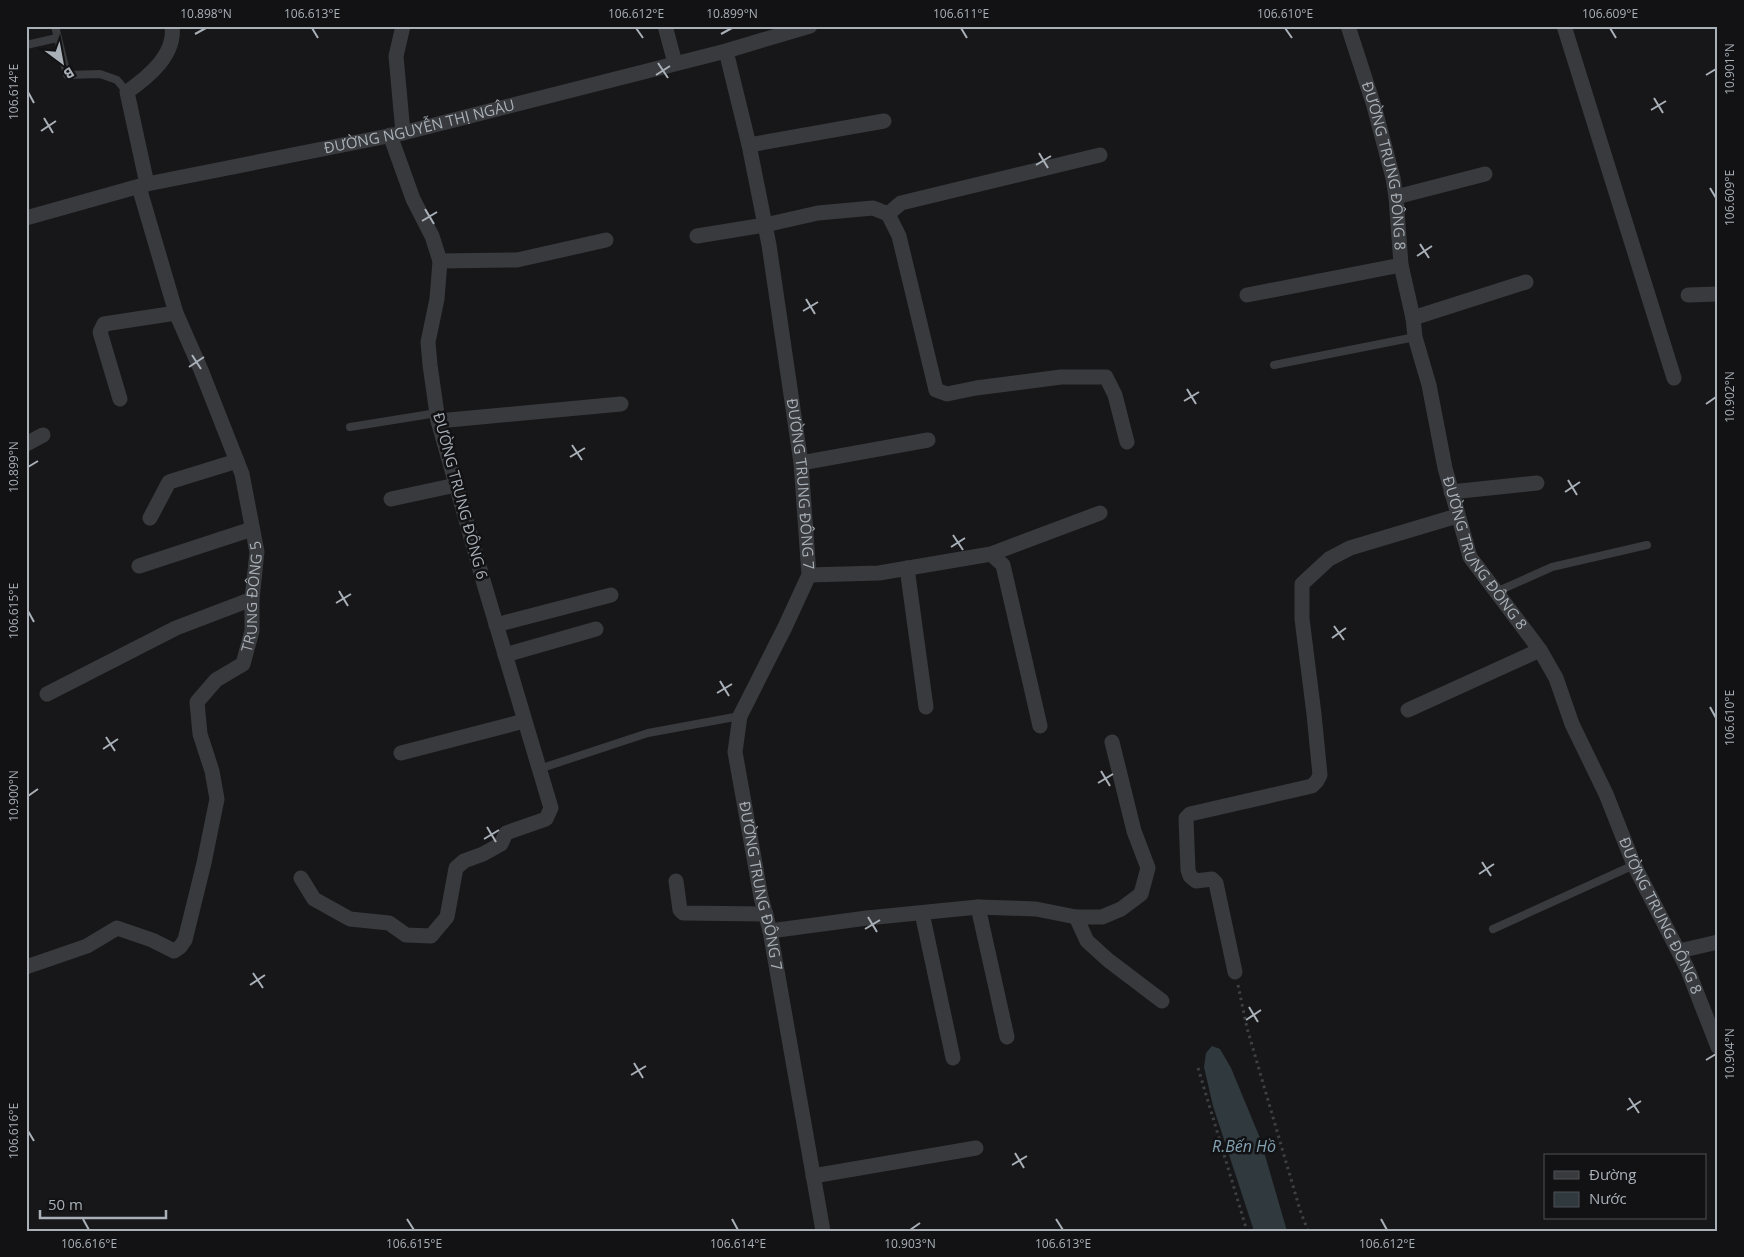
<svg xmlns="http://www.w3.org/2000/svg" width="1744" height="1257" viewBox="0 0 1744 1257" font-family="'Open Sans',sans-serif">
  <style>
    .water { fill: #2f393e }
    .lines { fill: none; stroke-linecap: round; stroke-linejoin: round }
    .path { stroke: #3e4144; stroke-width: 3; stroke-dasharray: 2.5 4; stroke-linecap: butt }
    .service { stroke: #383a3d; stroke-width: 8 }
    .minor { stroke: #383a3d; stroke-width: 15 }
    .ticks { fill: none; stroke: #a9b0b8; stroke-width: 2 }
    .labels { text-anchor: middle; stroke-width: 5; stroke-linejoin: round; paint-order: stroke }
    .street-label { font-size: 15px; fill: #a9b0b8; stroke: #121214 }
    .water-label { font-size: 16px; font-style: italic; fill: #82a1b1; stroke: #121214 }
    .neatline { fill: none; stroke: #a9b0b8; stroke-width: 2 }
    .ticks-label { font-size: 12px; text-anchor: middle; fill: #a9b0b8 }
  </style>
  <rect width="100%" height="100%" fill="#171719"/>
  <polygon class="water" points="1212,1046 1220,1049 1231,1068 1260,1138 1287,1231 1254,1231 1213,1106 1204,1067 1206,1053"/>
  <g class="lines">
    <g class="path">
      <polyline points="1238,985 1247,1028 1300,1210 1308,1231"/>
      <polyline points="1198,1068 1247,1231"/>
    </g>
    <g class="service">
      <polyline points="55,26 67,75 100,74 117,80 127,92"/>
      <polyline points="26,45 57,38"/>
      <polyline points="1274,365 1415,337"/>
      <polyline points="350,427 437,413"/>
      <polyline points="1496,592 1552,567 1647,545"/>
      <polyline points="539,769 648,733 740,716"/>
      <polyline points="1493,929 1634,865"/>
    </g>
    <g class="minor">
      <polyline points="403,26 396,56 403,133"/>
      <polyline points="665,26 675,63"/>
      <path id="s1" d="M1348,26L1374,106L1393,178L1396,197L1401,265L1413,318L1415,337L1429,385L1445,468L1470,557L1540,650L1556,678L1572,724L1606,794L1634,865L1687,968L1718,1047"/>
      <polyline points="1564,26 1674,378"/>
      <path id="s2" d="M726,51L749,145L769,245L801,463L809,575L785,627L740,716L735,752L761,897L770,931L823,1231"/>
      <polyline points="749,145 884,121"/>
      <path d="M147,184L127,92C148,77 176,55 172,26"/>
      <polyline points="1396,197 1485,174"/>
      <polyline points="888,214 901,203 1100,155"/>
      <path id="s3" d="M26,218L147,184L403,133L726,51L810,26"/>
      <polyline points="697,236 765,225 818,213 873,208 888,214 899,236 936,390 947,394 976,388 1061,377 1106,377 1115,395 1127,442"/>
      <polyline points="440,261 517,260 606,240"/>
      <polyline points="1247,295 1401,265"/>
      <polyline points="1688,295 1718,294"/>
      <polyline points="1413,318 1526,282"/>
      <polyline points="120,399 100,332 104,324 176,313"/>
      <polyline points="438,421 621,404"/>
      <polyline points="26,444 43,435"/>
      <polyline points="801,463 928,440"/>
      <polyline points="1451,492 1537,483"/>
      <polyline points="391,499 456,485"/>
      <polyline points="150,518 169,482 237,461"/>
      <polyline points="991,554 1003,565 1040,726"/>
      <polyline points="139,566 252,529"/>
      <polyline points="907,568 926,707"/>
      <polyline points="809,575 879,573 991,554 1100,513"/>
      <polyline points="496,625 611,595"/>
      <polyline points="505,655 596,629"/>
      <polyline points="47,694 176,628 252,599"/>
      <polyline points="1408,710 1540,650"/>
      <polyline points="401,753 524,721"/>
      <polyline points="301,878 314,899 350,919 389,923 406,935 431,936 447,917 456,868 464,861 483,854 501,844 506,833 546,819 551,808 485,587 438,421 430,365 428,342 437,299 440,261 432,236 413,199 390,135"/>
      <polyline points="676,881 680,910 683,913 766,914"/>
      <polyline points="978,907 1007,1037"/>
      <polyline points="922,913 953,1058"/>
      <polyline points="1076,917 1087,941 1108,960 1162,1001"/>
      <polyline points="770,931 867,918 978,907 1036,909 1076,917 1102,917 1121,909 1141,894 1148,868 1134,831 1112,742"/>
      <polyline points="1679,951 1718,942"/>
      <path id="s4" d="M26,967L87,946L117,928L152,940L174,951L180,947L185,940L204,863L217,799L212,771L200,734L197,702L216,680L243,664L252,631V599L257,552L242,474L201,370L176,313L139,187"/>
      <polyline points="1235,972 1216,883 1212,879 1196,881 1190,876 1188,870 1186,818 1190,814 1312,786 1317,781 1320,775 1314,714 1302,619 1302,584 1329,559 1350,548 1457,516"/>
      <polyline points="813,1176 976,1148"/>
    </g>
  </g>
  <path class="ticks" d="M312,28L318,38M636,28L643,38M961,28L967,38M1285,28L1292,38M1610,28L1616,38M195,34L206,28M721,34L732,28M658,63L668,78M656,75L670,66M1706,75L1716,69M28,92L34,103M1654,98L1663,113M1651,110L1666,101M44,118L53,133M41,131L56,121M1039,153L1048,168M1036,165L1051,156M1710,188L1716,198M425,209L434,224M422,221L437,212M1420,244L1429,258M1417,256L1432,246M806,299L815,314M803,311L818,302M192,355L201,369M189,367L204,357M1187,389L1196,404M1184,401L1199,392M1706,404L1716,397M572,445L582,460M570,457L585,448M28,467L38,461M1568,480L1577,495M1565,492L1580,482M953,535L963,550M951,547L965,538M339,591L348,606M336,603L351,594M28,611L34,622M1334,626L1344,640M1332,638L1346,628M720,681L729,696M717,693L732,684M1710,707L1716,718M106,737L115,751M103,749L118,739M1101,771L1110,786M1098,783L1113,774M28,796L38,789M487,827L496,842M484,839L499,830M1482,862L1491,876M1479,874L1494,864M868,917L877,932M865,929L880,920M253,973L263,988M250,985L265,975M1249,1007L1258,1022M1246,1020L1261,1010M1706,1060L1716,1054M634,1063L643,1078M631,1075L646,1066M1629,1098L1639,1113M1627,1110L1641,1101M28,1131L34,1141M1015,1153L1024,1168M1012,1165L1027,1156M83,1219L89,1230M407,1219L414,1230M732,1219L738,1230M1056,1219L1063,1230M1381,1219L1387,1230M910,1230L920,1223"/>
  <g class="labels">
    <g class="street-label">
      <text dy="5" stroke="none"><textPath href="#s3" startOffset="404">ĐƯỜNG NGUYỄN THỊ NGÂU</textPath></text>
      <text dy="5" stroke="none"><textPath href="#s1" startOffset="145">ĐƯỜNG TRUNG ĐÔNG 8</textPath></text>
      <text dy="5" stroke="none"><textPath href="#s2" startOffset="440">ĐƯỜNG TRUNG ĐÔNG 7</textPath></text>
      <text transform="translate(460 496) rotate(75)" y="5">ĐƯỜNG TRUNG ĐÔNG 6</text>
      <text dy="5" stroke="none"><textPath href="#s1" startOffset="549">ĐƯỜNG TRUNG ĐÔNG 8</textPath></text>
      <text dy="5" stroke="none"><textPath href="#s4" startOffset="550">TRUNG ĐÔNG 5</textPath></text>
      <text dy="5" stroke="none"><textPath href="#s2" startOffset="861">ĐƯỜNG TRUNG ĐÔNG 7</textPath></text>
      <text dy="5" stroke="none"><textPath href="#s1" startOffset="955">ĐƯỜNG TRUNG ĐÔNG 8</textPath></text>
    </g>
    <g class="water-label">
      <text x="1244" y="1152">R.Bến Hồ</text>
    </g>
  </g>
  <rect width="1744" height="1257" fill="none" stroke="#121214" stroke-width="55"/>
  <rect x="1544" y="1154" width="162" height="65" fill="#121214" stroke="#4e5156"/>
  <rect x="1554" y="1171" width="25" height="8" fill="#383a3d" stroke="#4e5156"/>
  <text x="1589" y="1180" font-size="15" fill="#a9b0b8">Đường</text>
  <rect x="1554" y="1192" width="25" height="15" fill="#2f393e" stroke="#4e5156"/>
  <text x="1589" y="1204" font-size="15" fill="#a9b0b8">Nước</text>
  <g transform="translate(62 62) rotate(148)" stroke="#121214" stroke-width="4" paint-order="stroke">
  <path d="M0-4L9 19L0 12L-9 19Z" fill="#a9b0b8"/>
  <text y="-8" font-size="14" font-weight="bold" text-anchor="middle" fill="#a9b0b8">B</text>
  </g>
  <path d="M40 1210v8h126v-8" fill="none" stroke="#a9b0b8" stroke-width="2.5"/>
  <text x="48" y="1210" font-size="15" fill="#a9b0b8" stroke="#121214" stroke-width="4" paint-order="stroke">50 m</text>
  <rect x="28" y="28" width="1688" height="1202" class="neatline"/>
  <g class="ticks-label">
    <text x="206" y="18">10.898°N</text>
    <text x="312" y="18">106.613°E</text>
    <text x="636" y="18">106.612°E</text>
    <text x="732" y="18">10.899°N</text>
    <text x="961" y="18">106.611°E</text>
    <text x="1285" y="18">106.610°E</text>
    <text x="1610" y="18">106.609°E</text>
    <text transform="translate(1730 69) rotate(-90)" y="4">10.901°N</text>
    <text transform="translate(14 92) rotate(-90)" y="4">106.614°E</text>
    <text transform="translate(1730 198) rotate(-90)" y="4">106.609°E</text>
    <text transform="translate(1730 397) rotate(-90)" y="4">10.902°N</text>
    <text transform="translate(14 467) rotate(-90)" y="4">10.899°N</text>
    <text transform="translate(14 611) rotate(-90)" y="4">106.615°E</text>
    <text transform="translate(1730 718) rotate(-90)" y="4">106.610°E</text>
    <text transform="translate(14 796) rotate(-90)" y="4">10.900°N</text>
    <text transform="translate(1730 1054) rotate(-90)" y="4">10.904°N</text>
    <text transform="translate(14 1131) rotate(-90)" y="4">106.616°E</text>
    <text x="89" y="1248">106.616°E</text>
    <text x="414" y="1248">106.615°E</text>
    <text x="738" y="1248">106.614°E</text>
    <text x="910" y="1248">10.903°N</text>
    <text x="1063" y="1248">106.613°E</text>
    <text x="1387" y="1248">106.612°E</text>
  </g>
</svg>
